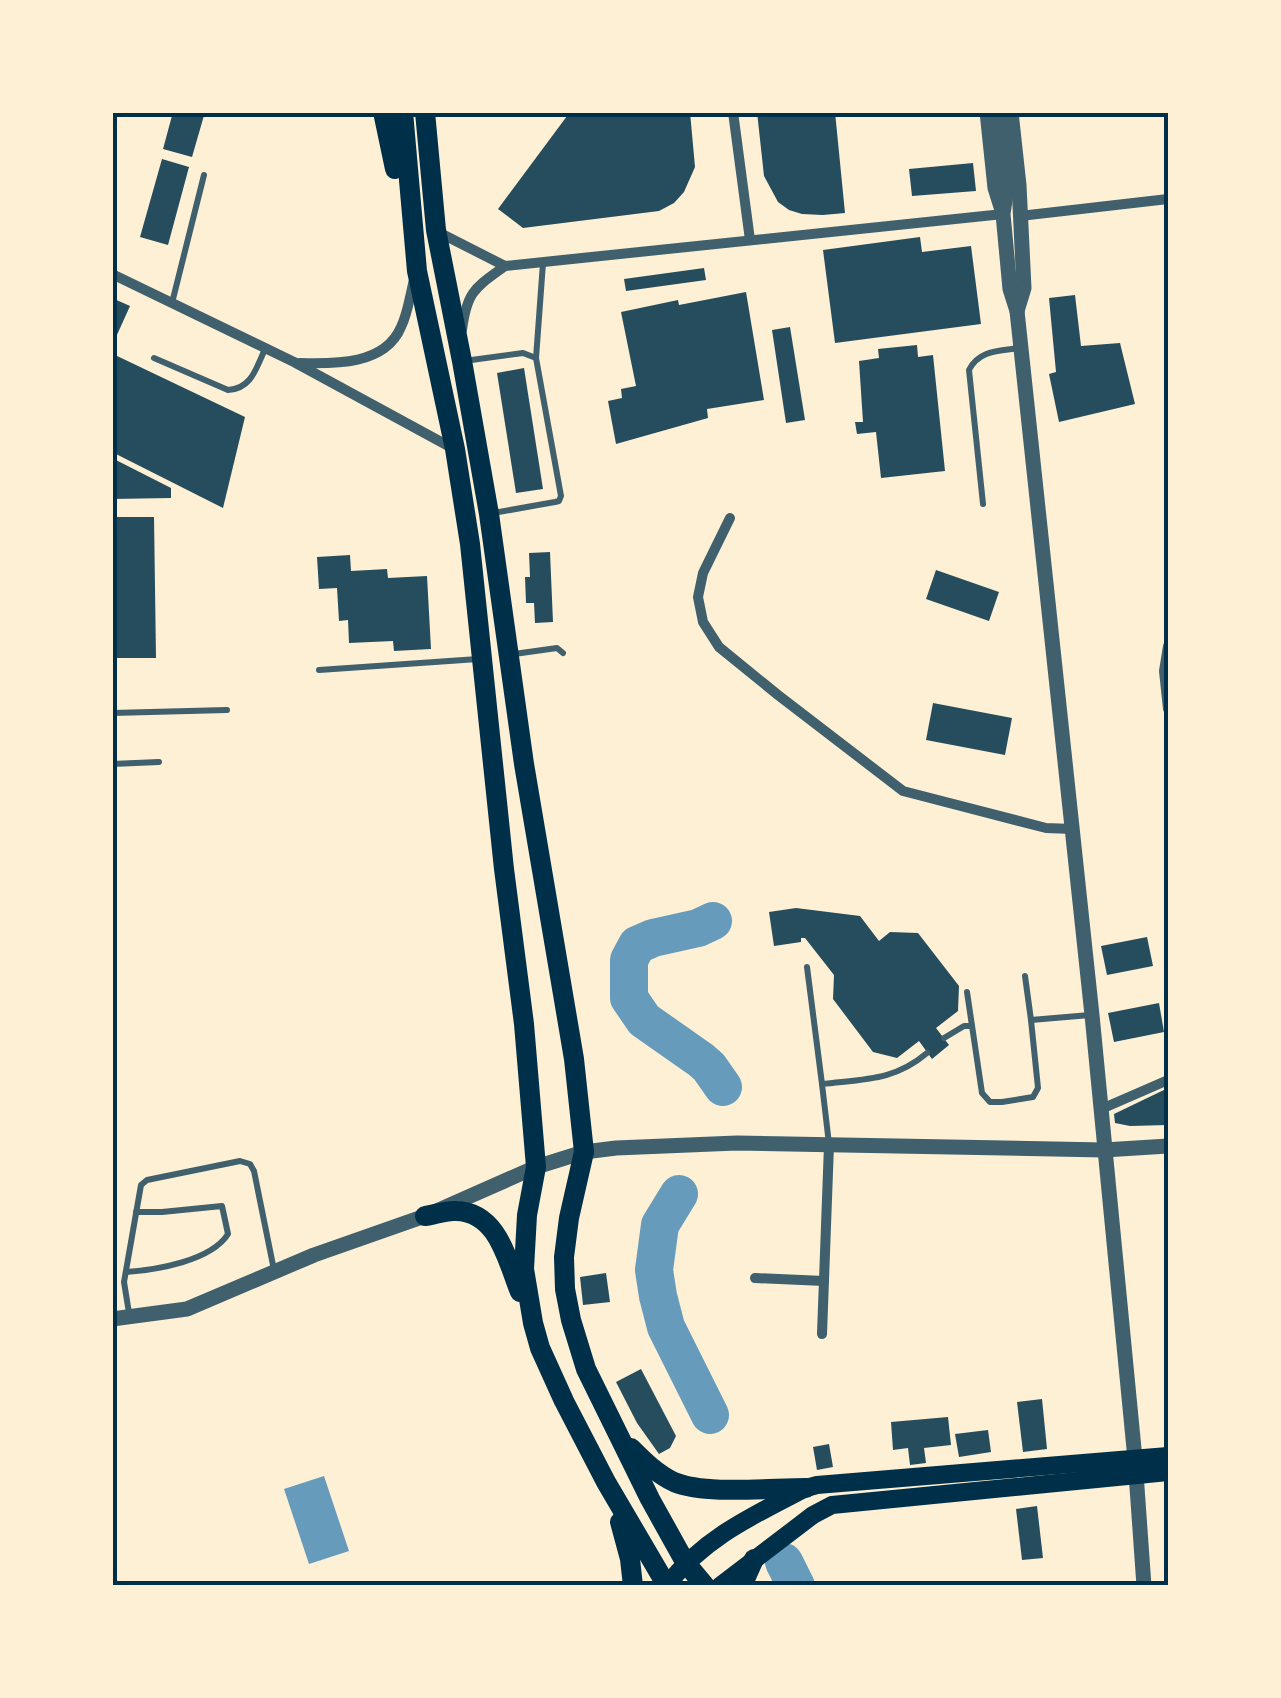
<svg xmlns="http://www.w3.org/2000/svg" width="1281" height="1698" viewBox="0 0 1281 1698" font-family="Ubuntu,sans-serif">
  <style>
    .water { fill: #669bbc }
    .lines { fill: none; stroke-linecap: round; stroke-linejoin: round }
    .river { stroke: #669bbc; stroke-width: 38 }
    .building { fill: #264d5e }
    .service { stroke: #3f606c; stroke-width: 6 }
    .minor { stroke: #3f606c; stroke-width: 10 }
    .tertiary { stroke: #3f606c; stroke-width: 15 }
    .secondary { stroke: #003049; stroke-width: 18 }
    .primary { stroke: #003049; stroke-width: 20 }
    .neatline { fill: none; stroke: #003049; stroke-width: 4 }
  </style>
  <rect width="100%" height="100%" fill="#fdf0d5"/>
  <polygon class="water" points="324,1476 349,1551 309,1564 284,1489"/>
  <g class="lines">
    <g class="river">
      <polyline points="713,921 698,928 653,938 637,945 629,960 629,998 644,1020 701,1060 709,1067 723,1087"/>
      <polyline points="679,1194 660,1225 654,1270 658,1296 666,1327 710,1415"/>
      <polyline points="784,1562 796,1586"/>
    </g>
  </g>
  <g class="building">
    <polygon points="173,112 205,112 192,157 163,149"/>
    <polygon points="570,112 690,112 695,167 684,192 674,203 659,211 523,228 498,209"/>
    <polygon points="757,112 835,112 845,213 823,215 802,214 789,210 778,202 764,176"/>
    <polygon points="162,159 189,167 168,245 140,237"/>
    <polygon points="973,163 976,191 912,196 909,169"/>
    <polygon points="920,237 922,252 971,246 981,324 835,343 823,250"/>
    <polygon points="704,268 706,280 626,291 624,279"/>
    <polygon points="746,292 764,400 707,409 708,418 616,444 608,401 622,398 621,389 636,386 621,312 678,300 679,305"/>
    <polygon points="1075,295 1081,346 1120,343 1135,404 1059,422 1049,374 1056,372 1049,298"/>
    <polygon points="112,298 130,306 112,346"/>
    <polygon points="790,327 805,420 786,423 772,330"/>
    <polygon points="917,345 918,357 933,355 945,471 881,478 876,432 857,434 855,422 863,422 859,361 879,358 878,349"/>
    <polygon points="115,355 245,417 223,508 112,452 112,360"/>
    <polygon points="524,368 543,489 516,493 497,373"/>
    <polygon points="112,458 171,488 171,498 112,499"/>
    <polygon points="112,517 154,517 156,658 112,658"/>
    <polygon points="550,552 553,622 535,623 534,603 526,603 525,577 530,577 529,553"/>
    <polygon points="350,555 351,571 387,569 388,578 427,576 431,649 394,651 393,641 349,643 348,620 339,621 337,588 319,589 317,557"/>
    <polygon points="936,570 999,592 989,621 926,599"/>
    <polygon points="933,703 1012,718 1005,755 926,740"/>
    <polygon points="796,908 860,916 879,941 890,932 918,933 959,986 958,1011 936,1028 949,1045 932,1059 919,1041 897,1058 873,1052 833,999 834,975 805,938 801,938 801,942 774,946 769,912"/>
    <polygon points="1147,937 1153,966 1107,975 1101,946"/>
    <polygon points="1159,1003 1164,1032 1114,1042 1108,1013"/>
    <polygon points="1168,1088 1168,1125 1130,1126 1115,1123 1114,1114"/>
    <polygon points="606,1273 610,1302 583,1305 580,1277"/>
    <polygon points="641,1369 676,1436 670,1448 659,1454 637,1423 616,1382"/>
    <polygon points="1042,1399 1047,1449 1023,1452 1017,1402"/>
    <polygon points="948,1417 951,1445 924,1448 926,1463 910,1465 908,1448 893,1450 891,1422"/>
    <polygon points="988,1430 991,1452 959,1457 955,1434"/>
    <polygon points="829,1444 833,1467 817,1470 813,1447"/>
    <polygon points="1037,1506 1043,1558 1022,1560 1016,1509"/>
  </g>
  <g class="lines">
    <g class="service">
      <polyline points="172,303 204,175"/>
      <path d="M154,358L228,390C251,389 256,369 265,349"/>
      <polyline points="464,361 523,353 536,358"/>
      <path d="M983,504L969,370C979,350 999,351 1019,348"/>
      <polyline points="493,513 555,502 559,501 561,496 536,358 543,263"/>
      <polyline points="514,654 557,648 563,653"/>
      <polyline points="319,670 478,659"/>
      <polyline points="112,713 227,710"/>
      <polyline points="112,764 159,762"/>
      <polyline points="807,967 822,1084"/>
      <polyline points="1025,976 1031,1020"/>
      <polyline points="967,992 982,1093 990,1102 1002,1102 1033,1097 1038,1088 1031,1020 1090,1015"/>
      <polyline points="944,1038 964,1026 972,1026"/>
      <path d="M829,1144L822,1084C864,1079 894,1081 927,1053"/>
      <path d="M126,1272C156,1270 211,1261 228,1234L222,1206L162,1212H136"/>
      <polyline points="129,1313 124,1282 141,1185 147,1180 240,1161 250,1164 254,1171 274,1270"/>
    </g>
    <g class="minor">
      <polyline points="733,112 750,240"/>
      <polyline points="1020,216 1168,199"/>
      <polyline points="440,233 505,266"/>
      <polyline points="112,274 294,362 454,449"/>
      <path d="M462,330C467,291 475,288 505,266L1003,214"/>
      <path d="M300,363C335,364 385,365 401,327C408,313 410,295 414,280"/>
      <polyline points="730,518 703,573 698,597 703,622 719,647 778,695 903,791 1046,828 1073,829"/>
      <polyline points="1168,646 1164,671 1168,709"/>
      <polyline points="1099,1110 1168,1080"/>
      <polyline points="755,1278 824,1281"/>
      <polyline points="822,1334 829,1145"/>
      <polyline points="112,1582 115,1586"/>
    </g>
    <g class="tertiary">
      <polyline points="987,112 995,188 1001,207"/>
      <polyline points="999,112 1007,187 1003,214 1010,289 1017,311 1092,1015 1135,1459 1144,1586"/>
      <polyline points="1011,112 1019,185 1024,288 1017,311"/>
      <polyline points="112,1319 187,1309 314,1255 425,1216 536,1167 584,1152 616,1148 737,1143 1104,1150 1168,1146"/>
    </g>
    <g class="secondary">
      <path d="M666,1586C705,1537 752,1516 806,1488L817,1485L1168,1456"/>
      <polyline points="720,1586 813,1515 832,1505 1168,1472"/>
    </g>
    <g class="primary">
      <polyline points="383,112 395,169"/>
      <polyline points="403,112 417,271 455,449 470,544 504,869 524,1024 536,1167 527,1215 524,1269 533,1323 540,1348 564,1401 606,1482 667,1586"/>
      <polyline points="425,112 436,230 462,361 489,514 524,764 574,1059 584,1152 569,1218 564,1257 565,1289 571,1320 586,1369 650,1499 685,1562 705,1586"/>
      <path d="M425,1216C434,1215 446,1210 456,1211C498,1212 507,1260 520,1292"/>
      <path d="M631,1448C644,1461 657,1474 674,1482C704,1495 770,1488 806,1488"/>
      <polyline points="620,1522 630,1559 633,1586"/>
      <polyline points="742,1586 754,1559"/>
    </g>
  </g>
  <rect width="1281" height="1698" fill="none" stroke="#fdf0d5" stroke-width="230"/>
  <rect x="115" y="115" width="1051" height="1468" class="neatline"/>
</svg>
